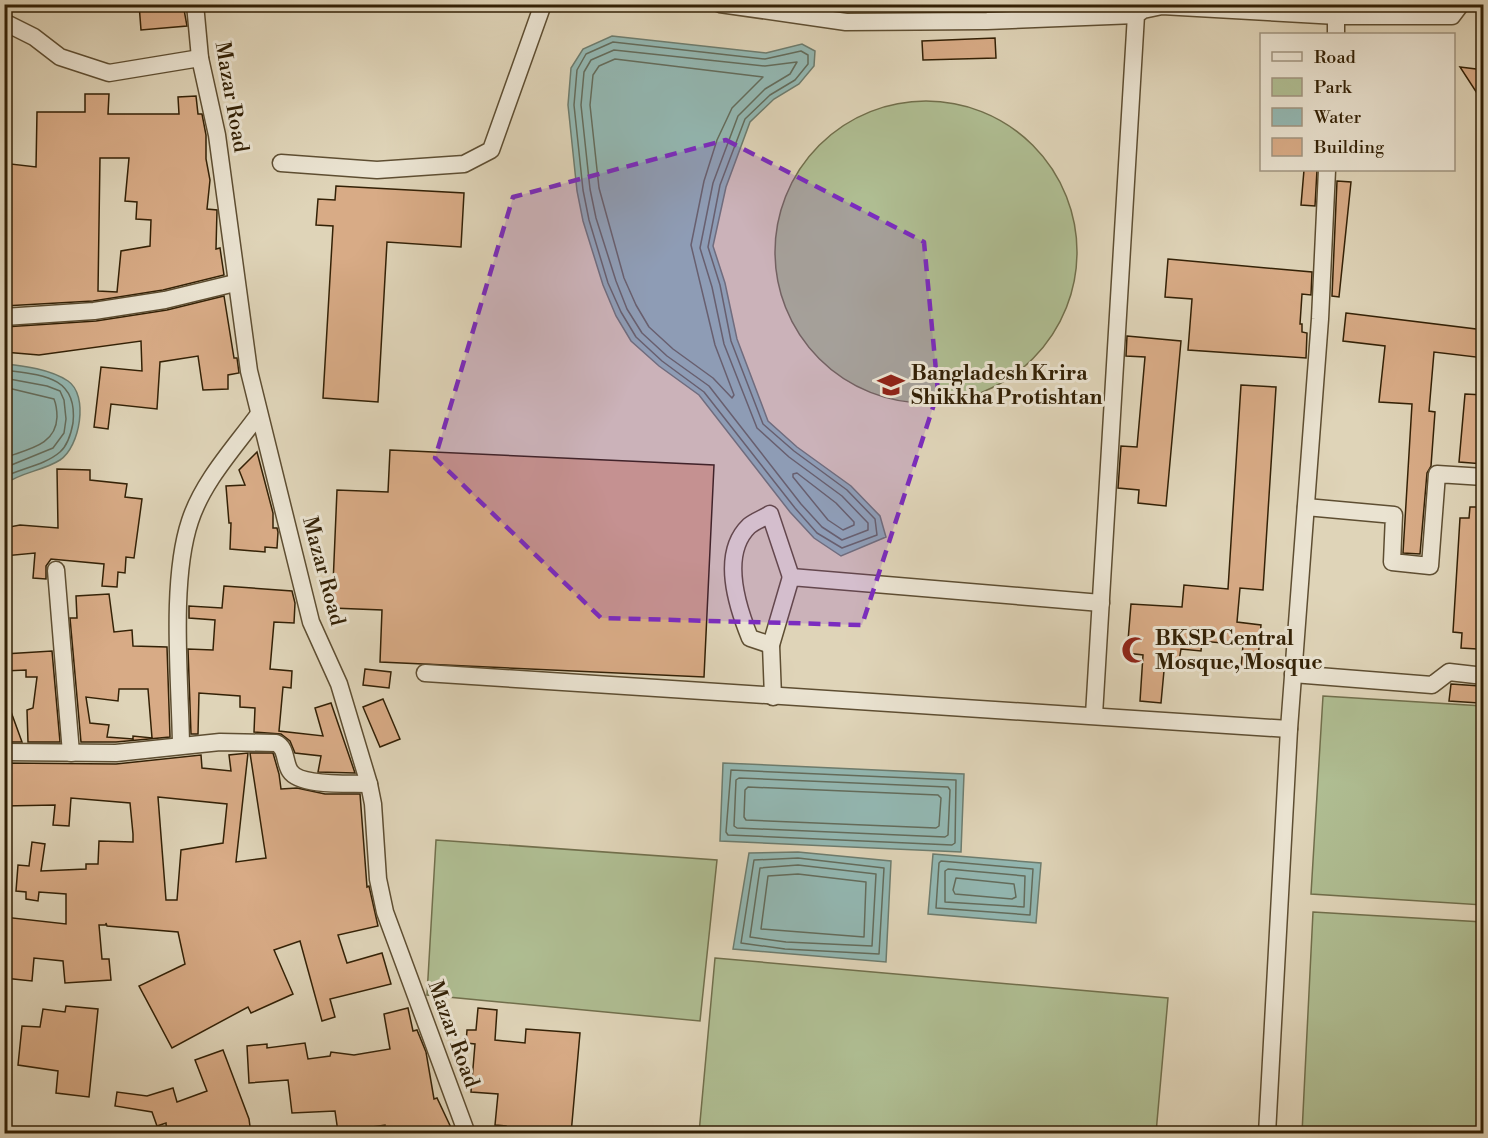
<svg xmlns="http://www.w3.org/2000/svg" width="1488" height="1138" viewBox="0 0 1488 1138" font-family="'Libre Bodoni',serif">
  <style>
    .green { fill: #afbd92; stroke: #716f4c; stroke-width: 1.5 }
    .water { fill: #93b8b3; stroke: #6d7c6e; stroke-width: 1.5 }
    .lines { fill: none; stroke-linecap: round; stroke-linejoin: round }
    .shore { stroke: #636c5c; stroke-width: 1.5 }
    .building { fill: #d8ab86; stroke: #332106; stroke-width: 1.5; fill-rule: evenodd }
    .minor-casing { stroke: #5e4e32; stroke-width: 19 }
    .minor { stroke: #eae3d1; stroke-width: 16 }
    .marked { fill: #7b2cbf; fill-opacity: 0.2; stroke: #7b2cbf; stroke-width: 4.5; stroke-dasharray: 12 8; stroke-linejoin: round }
    .labels { text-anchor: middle; stroke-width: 6; stroke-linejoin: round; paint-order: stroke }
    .street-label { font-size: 21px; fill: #332106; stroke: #eae3d1 }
    .poi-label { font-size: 21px; font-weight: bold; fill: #332106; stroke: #eae3d1; text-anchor: start }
  </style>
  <rect width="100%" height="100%" fill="#dfd4b8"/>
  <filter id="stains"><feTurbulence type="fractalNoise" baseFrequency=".00333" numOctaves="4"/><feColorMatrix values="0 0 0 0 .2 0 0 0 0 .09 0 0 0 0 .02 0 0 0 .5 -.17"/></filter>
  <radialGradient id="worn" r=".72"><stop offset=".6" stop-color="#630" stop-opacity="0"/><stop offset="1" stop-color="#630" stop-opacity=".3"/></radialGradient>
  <g class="green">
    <circle cx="926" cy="252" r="151"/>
    <polygon points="1323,696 1483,706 1483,905 1311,894"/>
    <polygon points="436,840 717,860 700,1021 427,995"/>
    <polygon points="1313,912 1483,922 1483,1133 1302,1133"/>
    <polygon points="715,958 1168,998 1156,1133 699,1133"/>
  </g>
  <g class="water">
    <polygon points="612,36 766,53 802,44 815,51 814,66 799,84 774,99 750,122 726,187 713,246 725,283 737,339 768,421 797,447 851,486 880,516 886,537 841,556 814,538 790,512 699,395 659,366 631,341 616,316 603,285 583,221 577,191 568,105 571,68 583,49"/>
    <path d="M5,364C24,366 50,369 68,381C89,395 80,447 60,460C43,471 21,472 5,484Z"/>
    <polygon points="723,763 964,774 961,852 720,841"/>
    <polygon points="798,852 891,861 886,962 733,949 749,853"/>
    <polygon points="933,854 1041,863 1036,923 928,914"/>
  </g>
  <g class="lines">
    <g class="shore">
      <polygon points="613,42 765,59 801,51 808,55 808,64 795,80 770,95 745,119 720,185 708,247 720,285 731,341 763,424 794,451 847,490 875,519 877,535 842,548 817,533 795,508 704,392 662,361 636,337 621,312 608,283 589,220 583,190 574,105 577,70 586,54"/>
      <polygon points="614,50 765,66 797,62 790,74 765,89 738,116 713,183 700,248 712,287 724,344 757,428 789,457 842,496 868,523 868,530 842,540 822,527 801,504 709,386 667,356 642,333 627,309 616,281 596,218 590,189 581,105 584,72 591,60"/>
      <polygon points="615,59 763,77 732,108 717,140 704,181 691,245 715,345 734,395 732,398 713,378 673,349 649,327 636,305 624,278 599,188 590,105 593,75 599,66"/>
      <path d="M4,370C42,375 78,376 73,423C71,434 68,445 60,452C45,465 22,468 4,477"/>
      <polyline points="4,378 47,386 60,391 64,400 66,419 64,433 53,448 4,468"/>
      <path d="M4,387L54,399C56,404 57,411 57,417C56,446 27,449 4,458"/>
      <polygon points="797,473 836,503 854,522 854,525 843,530 828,520 793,477 793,474"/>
      <polygon points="731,770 956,780 955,843 952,845 728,835 726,832"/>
      <polygon points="739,778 948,787 950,790 948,835 945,837 737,828 734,826 736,780"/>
      <polygon points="748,787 938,795 941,798 939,826 936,828 746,820 744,817 745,790"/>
      <polygon points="798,858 884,868 879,954 785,949 741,943 754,860"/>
      <polygon points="941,861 1033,869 1030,915 936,908 939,863"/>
      <polygon points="798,865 876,874 872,946 786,942 750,937 760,868"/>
      <polygon points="948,869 1025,876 1024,907 945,902 945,871"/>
      <polygon points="798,874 866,882 864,937 761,929 768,876"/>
      <polygon points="956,878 1014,884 1016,897 1012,899 955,894 953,890"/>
    </g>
  </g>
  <g class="building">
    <polygon points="139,4 183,4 187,26 141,30"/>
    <polygon points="995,38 996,58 923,60 922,41"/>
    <polygon points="1460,67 1484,70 1484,104"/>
    <path d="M85,94H109L108,114H179L178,97L196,96L198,114H202L206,135V159L210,180L207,209L217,210L216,249L220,248L224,275L163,290L93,301L4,306L7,260H4V169H11V164L36,167L37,112H85ZM100,158H129L125,201L137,202L136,219L151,220L150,246L121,251L117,292L98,291Z"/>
    <polygon points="1304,170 1317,170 1315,206 1301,205"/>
    <polygon points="1337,181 1351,182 1339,297 1332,296"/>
    <polygon points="336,186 464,193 461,247 387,242 378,402 323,398 333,226 316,225 318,199 335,200"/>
    <polygon points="1168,259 1312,272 1311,295 1302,294 1300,324 1302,324 1302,332 1307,333 1306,358 1188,350 1192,299 1165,297"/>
    <polygon points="224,296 234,358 237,358 239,373 228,375 228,389 203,390 198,356 160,362 157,409 111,404 108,429 94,427 101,367 142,371 141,341 39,355 4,352 4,327 96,321 167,310"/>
    <polygon points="1346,313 1484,330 1484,358 1434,352 1429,411 1435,412 1431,466 1427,473 1420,554 1403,553 1412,404 1379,402 1385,346 1343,341"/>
    <polygon points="1127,336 1181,341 1166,506 1138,503 1139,490 1118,488 1121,446 1137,447 1145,357 1126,356"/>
    <polygon points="1241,385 1276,387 1263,590 1240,588 1237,622 1261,625 1257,670 1241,669 1243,645 1202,641 1201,651 1181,649 1179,661 1165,660 1161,703 1140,701 1143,655 1127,653 1131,604 1182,607 1184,585 1228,589"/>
    <polygon points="1465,394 1484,395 1484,464 1459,462"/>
    <polygon points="390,450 714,465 704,677 380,662 382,610 332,608 337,490 388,492"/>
    <polygon points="257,452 273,513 273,528 277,528 278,532 277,548 265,547 265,552 230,549 231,523 229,523 226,486 245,485 239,470"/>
    <polygon points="57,469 90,470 90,480 127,484 125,497 142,499 134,558 126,557 125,573 118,572 117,587 102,586 104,564 51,559 46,566 46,579 33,578 35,553 4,556 4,528 20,525 58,528"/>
    <polygon points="1470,507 1484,507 1477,649 1461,648 1462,633 1453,632 1460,518 1469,518"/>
    <polygon points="224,586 292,591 295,603 294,623 274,622 270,669 292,671 291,688 283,687 279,731 323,736 315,708 331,703 355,773 318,772 321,756 295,753 290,741 281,734 254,732 255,708 240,707 240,696 199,693 198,734 191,734 188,649 213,650 215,620 189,618 189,606 222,608"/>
    <path d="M109,594L114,632L132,630L133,646L167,647L170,737L116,742H81L70,618H77L76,596ZM119,689H148L152,738L133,736V739L107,737L109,725L90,723L86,697L118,701Z"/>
    <polygon points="52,651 60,742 28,742 27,710 33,708 37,677 26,677 26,670 4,671 4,654"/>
    <polygon points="365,669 391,672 389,688 363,685"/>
    <polygon points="1451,684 1480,686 1479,703 1449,701"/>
    <polygon points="4,698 6,698 22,742 4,742"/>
    <polygon points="383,699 400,739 380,747 363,707"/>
    <path d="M248,753L236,862L266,858L250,753H273L279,774L281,789L297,788L325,794H360L367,887L369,886L378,926L338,935L347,963L382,953L391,984L330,999L335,1017L322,1021L300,941L274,950L293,994L251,1013L248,1007L172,1048L139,986L185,964L178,932L107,926L106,923V925H99L102,959H109L111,980L65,983L63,961L34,958L32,981L4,978V917L66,924V894L39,892L38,901L26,899V892L16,891L18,865L29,866L32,842L45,844L41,871L86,869V864H98L99,841L133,842V834L130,803L71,798L69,826L53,825L55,805L4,806V763L116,764L201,755L202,768L231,771L229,755ZM158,797L227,804L223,843L181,850L177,900H166Z"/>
    <polygon points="66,1006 98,1009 89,1097 56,1093 58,1071 18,1065 22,1026 40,1027 43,1009 65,1012"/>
    <polygon points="408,1008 413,1031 417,1030 426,1052 434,1099 437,1098 454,1134 386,1134 385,1125 338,1132 335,1111 292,1113 288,1080 249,1083 247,1046 267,1044 267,1048 305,1043 308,1059 330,1056 331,1052 354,1055 390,1049 384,1014"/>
    <polygon points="478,1008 497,1010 495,1040 525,1043 526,1029 580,1033 571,1134 506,1129 506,1126 495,1125 498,1094 471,1092 475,1044 466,1043 467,1030 476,1030"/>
    <polygon points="223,1050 249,1119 251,1134 167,1134 166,1123 157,1126 152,1112 115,1106 117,1092 147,1096 173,1088 177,1102 207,1091 195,1060"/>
  </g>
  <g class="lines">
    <defs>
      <g id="minor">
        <polyline points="195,4 200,58 217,135 249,371 311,622 339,684 369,784 373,804 378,879 385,912 467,1134"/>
        <polyline points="720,4 846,22 987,21 1136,15 1134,5"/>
        <polyline points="4,22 34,37 60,57 109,73 200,58"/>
        <polyline points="1336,34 1336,4"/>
        <polyline points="281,163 377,170 464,164 491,150 543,4"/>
        <polyline points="4,317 94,311 165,300 235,283"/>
        <polyline points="1306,507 1394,515 1392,562 1430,566 1437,474 1484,477"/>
        <polyline points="56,570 71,753"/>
        <path d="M771,645L750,638C737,606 720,554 749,526C755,521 764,518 770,514L791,577"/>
        <polyline points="425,673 1289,729"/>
        <polyline points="1293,674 1432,685 1449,672 1484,676"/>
        <polyline points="773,697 771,645 791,577 1101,603"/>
        <polyline points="1094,715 1136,15 1143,10 1162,6 1337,16 1452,16 1461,4"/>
        <path d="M181,744C180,680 170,581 190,521C203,481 235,447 259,414"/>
        <path d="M4,752L116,753L220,742L276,743C287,748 284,762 290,771C300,787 351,783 369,784"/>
        <polyline points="1267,1134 1289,729 1320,319 1327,170"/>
      </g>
    </defs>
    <use href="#minor" class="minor-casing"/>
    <use href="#minor" class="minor"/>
  </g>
  <path class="marked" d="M726,140L924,242L938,392L862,625L601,618L435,458L513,197Z"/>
  <defs>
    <symbol id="university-bare" viewBox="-9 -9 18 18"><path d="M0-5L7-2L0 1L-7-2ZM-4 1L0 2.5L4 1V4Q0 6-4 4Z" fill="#8f2418" stroke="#eae3d1" stroke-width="2.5" paint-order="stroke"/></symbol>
    <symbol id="mosque-bare" viewBox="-9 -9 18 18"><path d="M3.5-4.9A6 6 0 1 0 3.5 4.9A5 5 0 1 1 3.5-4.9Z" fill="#8f2418" stroke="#eae3d1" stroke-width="2.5" paint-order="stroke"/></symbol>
  </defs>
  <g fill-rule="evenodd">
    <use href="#university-bare" x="872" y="366" width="38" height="38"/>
    <use href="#mosque-bare" x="1116" y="631" width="38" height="38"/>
  </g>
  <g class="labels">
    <g class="street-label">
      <text transform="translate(232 97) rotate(80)" y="7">Mazar Road</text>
      <text transform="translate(324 571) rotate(75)" y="7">Mazar Road</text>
      <text transform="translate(454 1034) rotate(70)" y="7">Mazar Road</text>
    </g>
    <g class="poi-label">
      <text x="911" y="380">Bangladesh Krira<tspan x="911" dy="24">Shikkha Protishtan</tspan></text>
      <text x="1155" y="645">BKSP Central<tspan x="1155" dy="24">Mosque, Mosque</tspan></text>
    </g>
  </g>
  <rect width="1488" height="1138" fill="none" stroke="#dfd4b8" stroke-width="24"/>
  <rect x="6" y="6" width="1476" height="1126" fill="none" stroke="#332106" stroke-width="3"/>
  <rect x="12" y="12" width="1464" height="1114" fill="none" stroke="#332106" stroke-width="1.5"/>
  <rect x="1260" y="33" width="195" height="138" fill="#eae3d1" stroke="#a19580" stroke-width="1.5"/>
  <rect x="1272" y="52" width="30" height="9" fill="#eae3d1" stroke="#a19580" stroke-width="1.5"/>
  <text x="1314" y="63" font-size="18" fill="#332106">Road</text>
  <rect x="1272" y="78" width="30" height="18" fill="#afbd92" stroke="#a19580" stroke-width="1.5"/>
  <text x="1314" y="93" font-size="18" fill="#332106">Park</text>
  <rect x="1272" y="108" width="30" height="18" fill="#93b8b3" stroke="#a19580" stroke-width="1.5"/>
  <text x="1314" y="123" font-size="18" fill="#332106">Water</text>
  <rect x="1272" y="138" width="30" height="18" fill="#d8ab86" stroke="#a19580" stroke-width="1.5"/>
  <text x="1314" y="153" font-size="18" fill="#332106">Building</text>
  <rect width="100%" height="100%" filter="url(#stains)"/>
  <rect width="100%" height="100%" fill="url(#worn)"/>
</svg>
